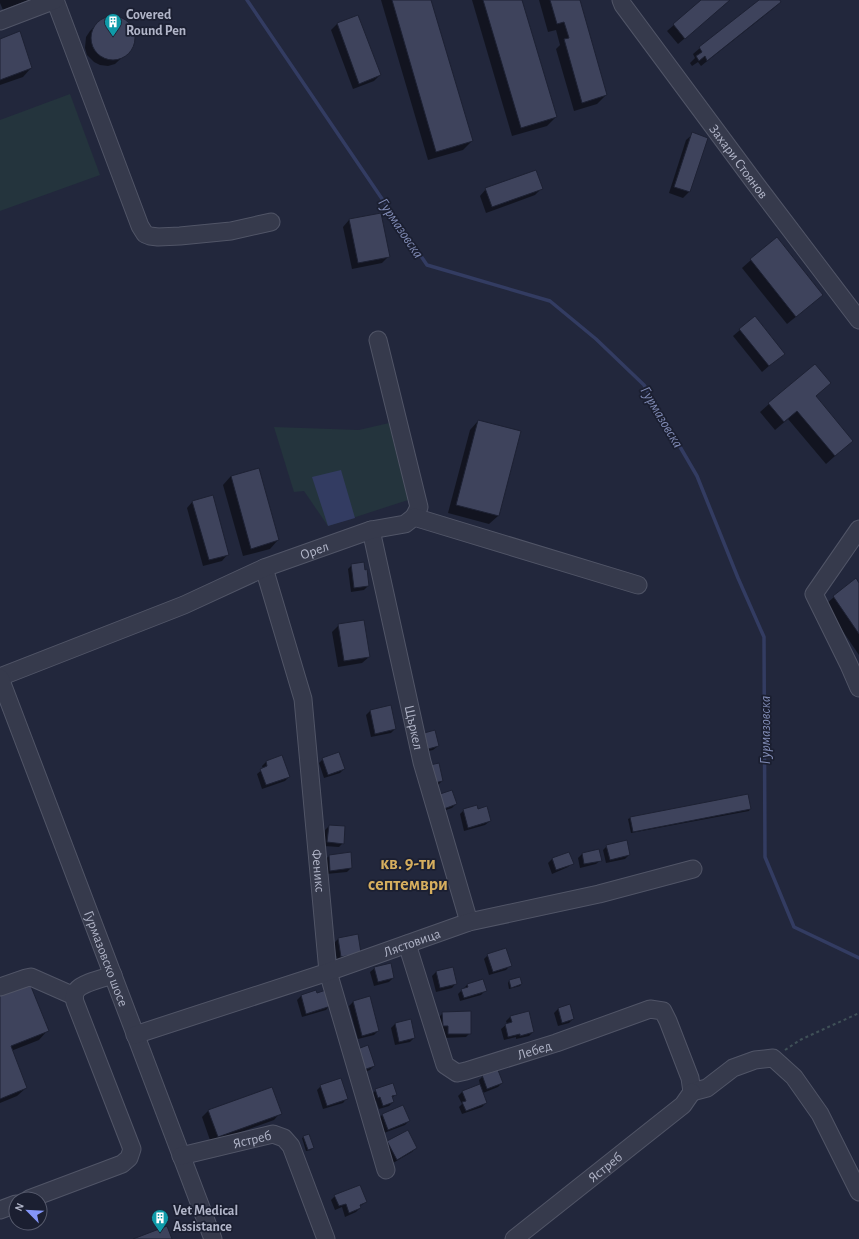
<svg xmlns="http://www.w3.org/2000/svg" width="859" height="1239" viewBox="0 0 859 1239" font-family="'Alegreya Sans',sans-serif">
  <style>
    .green { fill: #24343d }
    .water { fill: #333c62 }
    .shadow { fill: #0007 }
    .lines { fill: none; stroke-linecap: round; stroke-linejoin: round }
    .stream { stroke: #333c62; stroke-width: 3.5 }
    .building { fill: #3e435c; stroke: #1d2133 }
    .minor-casing { stroke: #515567; stroke-width: 19 }
    .path { stroke: #3f5057; stroke-width: 2; stroke-dasharray: 3 3; stroke-linecap: butt }
    .minor { stroke: #363a4c; stroke-width: 17 }
    .labels { text-anchor: middle; stroke-width: 3.5; stroke-linejoin: round; paint-order: stroke }
    .poi-label { font-size: 14px; font-weight: bold; fill: #b1b5c8; stroke: #1b1f31; text-anchor: start }
    .street-label { font-size: 14px; fill: #b1b5c8; stroke: #1b1f31 }
    .water-label { font-size: 15px; font-style: italic; fill: #808bb5; stroke: #1b1f31 }
    .district-label { font-size: 18px; font-weight: bold; fill: #d6ae5e; stroke: #1b1f31 }
  </style>
  <rect width="100%" height="100%" fill="#22273c"/>
  <g class="green">
    <polygon points="70,94 100,175 0,211 0,120"/>
    <polygon points="389,423 408,500 328,526 304,491 294,492 274,427 359,430"/>
  </g>
  <polygon class="water" points="341,470 355,518 328,526 312,477"/>
  <g class="shadow">
    <polygon points="0,0 28,0 3,10 0,3"/>
    <polygon points="381,0 430,0 472,141 463,150 428,160"/>
    <polygon points="472,0 521,0 556,117 547,126 512,136"/>
    <polygon points="539,0 579,0 606,95 597,104 574,111 556,49 560,45 556,30 548,32"/>
    <polygon points="703,0 730,0 678,44 667,31"/>
    <polygon points="760,0 779,0 780,2 774,8 701,66 698,62 692,66 690,63 695,58 693,54 700,48"/>
    <polygon points="358,16 380,75 374,81 353,89 331,30 337,24"/>
    <polygon points="111,17 122,19 131,27 133,34 133,43 130,50 115,64 108,66 100,65 94,62 87,55 85,48 86,37 90,31 97,24 104,19"/>
    <polygon points="0,40 31,68 23,77 0,85"/>
    <polygon points="693,134 689,192 683,198 669,193 686,140"/>
    <polygon points="542,188 535,195 486,213 480,196 486,189"/>
    <polygon points="349,220 389,256 382,263 352,269 343,227"/>
    <polygon points="751,260 822,295 813,303 787,324 742,268"/>
    <polygon points="755,317 784,353 762,372 733,336"/>
    <polygon points="815,365 830,383 815,397 852,441 826,464 788,419 775,430 760,412 769,404"/>
    <polygon points="478,421 498,516 489,524 448,513 470,430"/>
    <polygon points="231,476 278,540 270,549 243,556 223,485"/>
    <polygon points="193,501 228,554 222,561 203,566 187,508"/>
    <polygon points="352,565 368,586 364,590 351,592 348,569"/>
    <polygon points="859,585 859,655 825,605 834,597"/>
    <polygon points="339,625 369,657 362,663 338,667 332,632"/>
    <polygon points="391,707 395,729 391,733 371,737 366,715 370,711"/>
    <polygon points="421,738 438,746 433,750 424,752"/>
    <polygon points="282,756 289,777 285,781 262,789 257,774 263,769 262,766 266,762"/>
    <polygon points="323,759 344,769 340,773 324,778 319,763"/>
    <polygon points="426,770 442,781 438,785 430,787"/>
    <polygon points="437,796 456,804 452,808 437,813"/>
    <polygon points="750,809 749,811 631,833 628,819 630,818"/>
    <polygon points="464,810 477,810 490,821 485,825 464,831 460,814"/>
    <polygon points="329,826 343,843 339,847 324,846 325,830"/>
    <polygon points="607,846 629,855 625,859 606,863 603,850"/>
    <polygon points="599,851 601,860 596,864 580,868 578,858 582,854"/>
    <polygon points="350,853 351,868 347,872 326,874 325,860 329,856"/>
    <polygon points="552,859 572,863 568,867 552,874 548,863"/>
    <polygon points="338,939 360,953 337,960 334,943"/>
    <polygon points="488,955 510,966 506,970 489,975 484,959"/>
    <polygon points="375,968 393,978 389,982 374,986 370,972"/>
    <polygon points="452,968 456,983 452,988 436,992 432,976 436,972"/>
    <polygon points="482,980 485,991 481,995 460,1001 458,994 467,985"/>
    <polygon points="509,981 521,984 520,986 509,989 508,983"/>
    <polygon points="0,991 47,1031 39,1040 11,1051 26,1088 17,1096 0,1103"/>
    <polygon points="316,992 317,994 330,1005 326,1010 302,1017 297,1000 301,996"/>
    <polygon points="353,1002 378,1031 374,1035 358,1039 349,1006"/>
    <polygon points="558,1009 573,1019 569,1023 558,1026 554,1013"/>
    <polygon points="443,1013 470,1033 466,1037 444,1038 444,1029 439,1030 439,1017"/>
    <polygon points="510,1017 533,1032 529,1036 516,1039 516,1037 504,1040 501,1029 507,1024 506,1021"/>
    <polygon points="395,1024 414,1038 410,1042 395,1045 391,1028"/>
    <polygon points="367,1046 374,1066 370,1070 359,1074"/>
    <polygon points="483,1076 502,1083 498,1087 483,1093 486,1103 482,1107 462,1114 459,1107 462,1104 458,1096 462,1092 480,1085 479,1080"/>
    <polygon points="321,1086 347,1098 343,1103 323,1109 317,1090"/>
    <polygon points="376,1090 396,1094 392,1098 393,1102 389,1106 379,1109 376,1101 374,1101 372,1094"/>
    <polygon points="208,1111 280,1113 274,1120 211,1143 202,1117"/>
    <polygon points="383,1114 409,1121 405,1125 384,1133 378,1119"/>
    <polygon points="304,1137 312,1148 311,1150 306,1151 302,1138"/>
    <polygon points="388,1142 416,1148 412,1152 393,1163 384,1146"/>
    <polygon points="335,1196 366,1202 359,1207 360,1208 356,1212 345,1217 342,1207 335,1210 331,1200"/>
  </g>
  <g class="lines">
    <polyline class="stream" points="247,0 427,265 550,301 596,339 644,385 697,476 738,578 764,637 765,857 794,927 859,958"/>
  </g>
  <g class="building">
    <polygon points="392,0 431,0 473,141 436,152"/>
    <polygon points="483,0 522,0 557,117 521,128"/>
    <polygon points="550,0 580,0 607,95 582,103 564,39 569,38 564,22 557,24"/>
    <polygon points="701,0 730,0 685,39 673,24"/>
    <polygon points="759,0 780,0 781,2 707,61 705,56 699,61 696,56 702,52 699,47"/>
    <polygon points="358,15 381,75 359,84 337,23"/>
    <circle cx="113" cy="38" r="22"/>
    <polygon points="20,31 32,68 0,80 0,39"/>
    <polygon points="692,132 708,138 690,192 674,187"/>
    <polygon points="536,170 543,189 492,207 485,188"/>
    <polygon points="381,213 390,257 358,263 349,219"/>
    <polygon points="777,237 823,295 796,317 750,259"/>
    <polygon points="755,316 785,354 769,366 739,329"/>
    <polygon points="815,364 831,383 816,396 853,441 835,456 797,411 784,422 768,403"/>
    <polygon points="478,420 521,431 499,516 456,505"/>
    <polygon points="259,468 279,540 251,549 231,476"/>
    <polygon points="213,495 229,555 209,560 192,501"/>
    <polygon points="364,562 365,570 367,569 369,586 354,588 351,564"/>
    <polygon points="856,578 859,583 859,634 833,596"/>
    <polygon points="364,620 370,657 344,661 338,624"/>
    <polygon points="391,705 396,729 375,734 370,710"/>
    <polygon points="435,730 439,746 428,749 424,733"/>
    <polygon points="339,752 345,769 328,775 322,758"/>
    <polygon points="282,755 290,777 266,785 260,769 267,766 266,761"/>
    <polygon points="439,763 443,781 434,783 430,765"/>
    <polygon points="452,790 457,804 441,810 437,795"/>
    <polygon points="748,794 751,809 633,832 630,817"/>
    <polygon points="477,805 478,809 487,806 491,821 468,828 463,809"/>
    <polygon points="329,825 345,826 344,844 327,842"/>
    <polygon points="627,840 630,855 610,860 606,845"/>
    <polygon points="599,849 602,861 584,864 582,853"/>
    <polygon points="351,852 352,868 330,871 329,855"/>
    <polygon points="569,852 574,864 556,870 552,858"/>
    <polygon points="358,934 361,953 341,957 338,938"/>
    <polygon points="506,948 512,966 493,972 487,954"/>
    <polygon points="391,963 394,978 378,982 374,967"/>
    <polygon points="453,967 457,984 440,988 436,971"/>
    <polygon points="520,977 522,984 511,988 509,980"/>
    <polygon points="28,979 49,1031 11,1046 27,1088 0,1099 0,990"/>
    <polygon points="483,979 487,991 464,998 461,989 468,987 467,984"/>
    <polygon points="316,990 317,993 326,990 331,1006 306,1014 301,995"/>
    <polygon points="370,996 379,1031 362,1036 353,1001"/>
    <polygon points="570,1004 574,1019 562,1023 558,1008"/>
    <polygon points="471,1011 471,1034 448,1034 448,1026 443,1026 442,1012"/>
    <polygon points="529,1011 534,1032 520,1036 520,1034 508,1037 505,1024 512,1022 510,1016"/>
    <polygon points="411,1019 415,1038 399,1042 395,1023"/>
    <polygon points="368,1045 375,1066 363,1070 355,1050"/>
    <polygon points="498,1070 503,1083 487,1089 482,1075"/>
    <polygon points="341,1078 348,1099 327,1106 320,1085"/>
    <polygon points="393,1083 397,1095 392,1096 394,1102 383,1106 380,1097 378,1098 375,1089"/>
    <polygon points="480,1084 487,1103 466,1111 462,1102 466,1101 462,1091"/>
    <polygon points="272,1087 282,1114 218,1137 208,1110"/>
    <polygon points="403,1105 410,1121 388,1130 382,1114"/>
    <polygon points="408,1130 417,1148 397,1160 387,1141"/>
    <polygon points="309,1134 314,1148 308,1150 303,1136"/>
    <polygon points="360,1185 367,1202 360,1205 361,1208 349,1213 346,1204 339,1206 334,1195"/>
    <polygon points="167,1226 172,1239 133,1239"/>
  </g>
  <g class="lines">
    <defs>
      <g id="minor">
        <polyline points="55,0 140,226 145,234 150,236 158,237 180,236 231,231 271,222"/>
        <path id="s1" d="M621,0L623,5L755,183L859,320"/>
        <polyline points="0,21 55,0"/>
        <polyline points="378,340 419,507 414,517"/>
        <polyline points="859,529 814,594 849,665 859,688"/>
        <path id="s2" d="M371,530L422,762L469,922"/>
        <path id="s3" d="M264,568L303,699L328,972L386,1170"/>
        <path id="s4" d="M0,677L184,605L264,568L371,530L405,524L414,517L638,585"/>
        <path id="s5" d="M0,678L213,1239"/>
        <path id="s6" d="M407,944L445,1065L457,1073L466,1071L556,1043L650,1009L663,1011L668,1021L690,1078L692,1092"/>
        <polyline points="0,987 26,978 31,977 74,996"/>
        <path id="s7" d="M135,1035L328,972L469,922L599,894L693,869"/>
        <polyline points="692,1092 707,1088 733,1068 755,1060 773,1058 794,1077 820,1114 859,1192"/>
        <path id="s8" d="M181,1156L273,1134L284,1138L291,1146L326,1239"/>
        <path d="M29,1199L122,1164L129,1158L132,1149L75,1002C74,998 74,993 77,990C82,983 104,978 113,975"/>
        <polyline points="0,1210 16,1204"/>
        <path id="s9" d="M514,1239L683,1105L692,1092"/>
      </g>
    </defs>
    <use href="#minor" class="minor-casing"/>
    <polyline class="path" points="785,1050 800,1040 859,1013"/>
    <use href="#minor" class="minor"/>
  </g>
  <defs>
    <symbol id="building-pin" viewBox="-11 -11 22 30"><path d="M0 17L-7.5 6A9.5 9.5 0 1 1 7.5 6Z" fill="#0f9aa8" stroke="#1b1f31"/><path d="M-4-6H4V6H1V3H-1V6H-4ZM-2.5-4.3h1.7v1.8h-1.7ZM.8-4.3h1.7v1.8H.8ZM-2.5-1h1.7V.8h-1.7ZM.8-1h1.7V.8H.8Z" fill="#fff"/></symbol>
  </defs>
  <g fill-rule="evenodd">
    <use href="#building-pin" x="103" y="12" width="20" height="27"/>
    <use href="#building-pin" x="150" y="1208" width="20" height="27"/>
  </g>
  <g class="labels">
    <g class="poi-label">
      <text x="126" y="19">Covered<tspan x="126" dy="16">Round Pen</tspan></text>
      <text x="173" y="1215">Vet Medical<tspan x="173" dy="16">Assistance</tspan></text>
    </g>
    <g class="street-label">
      <text dy="5" stroke="none"><textPath href="#s1" startOffset="200">Захари Стоянов</textPath></text>
      <text dy="5" stroke="none"><textPath href="#s4" startOffset="339">Орел</textPath></text>
      <text dy="5" stroke="none"><textPath href="#s2" startOffset="202">Щъркел</textPath></text>
      <text dy="5" stroke="none"><textPath href="#s3" startOffset="309">Феникс</textPath></text>
      <text dy="5" stroke="none"><textPath href="#s7" startOffset="292">Лястовица</textPath></text>
      <text dy="5" stroke="none"><textPath href="#s5" startOffset="300">Гурмазовско шосе</textPath></text>
      <text dy="5" stroke="none"><textPath href="#s6" startOffset="222">Лебед</textPath></text>
      <text dy="5" stroke="none"><textPath href="#s8" startOffset="73">Ястреб</textPath></text>
      <text dy="5" stroke="none"><textPath href="#s9" startOffset="116">Ястреб</textPath></text>
    </g>
    <g class="water-label">
      <text transform="translate(401 228) rotate(56)" y="5">Гурмазовска</text>
      <text transform="translate(662 417) rotate(59)" y="5">Гурмазовска</text>
      <text transform="translate(765 730) rotate(-90)" y="5">Гурмазовска</text>
    </g>
    <g class="district-label">
      <text x="408" y="869">кв. 9-ти<tspan x="408" dy="21">септември</tspan></text>
    </g>
  </g>
  <g transform="translate(28 1211) rotate(294)"><circle r="19" fill="#1b1f31" stroke="#575b6d"/>
  <path d="M0-3L7 15L0 10L-7 15Z" fill="#8496fa"/>
  <text y="-6" font-size="11" font-weight="bold" text-anchor="middle" fill="#b1b5c8">N</text>
  </g>
</svg>
